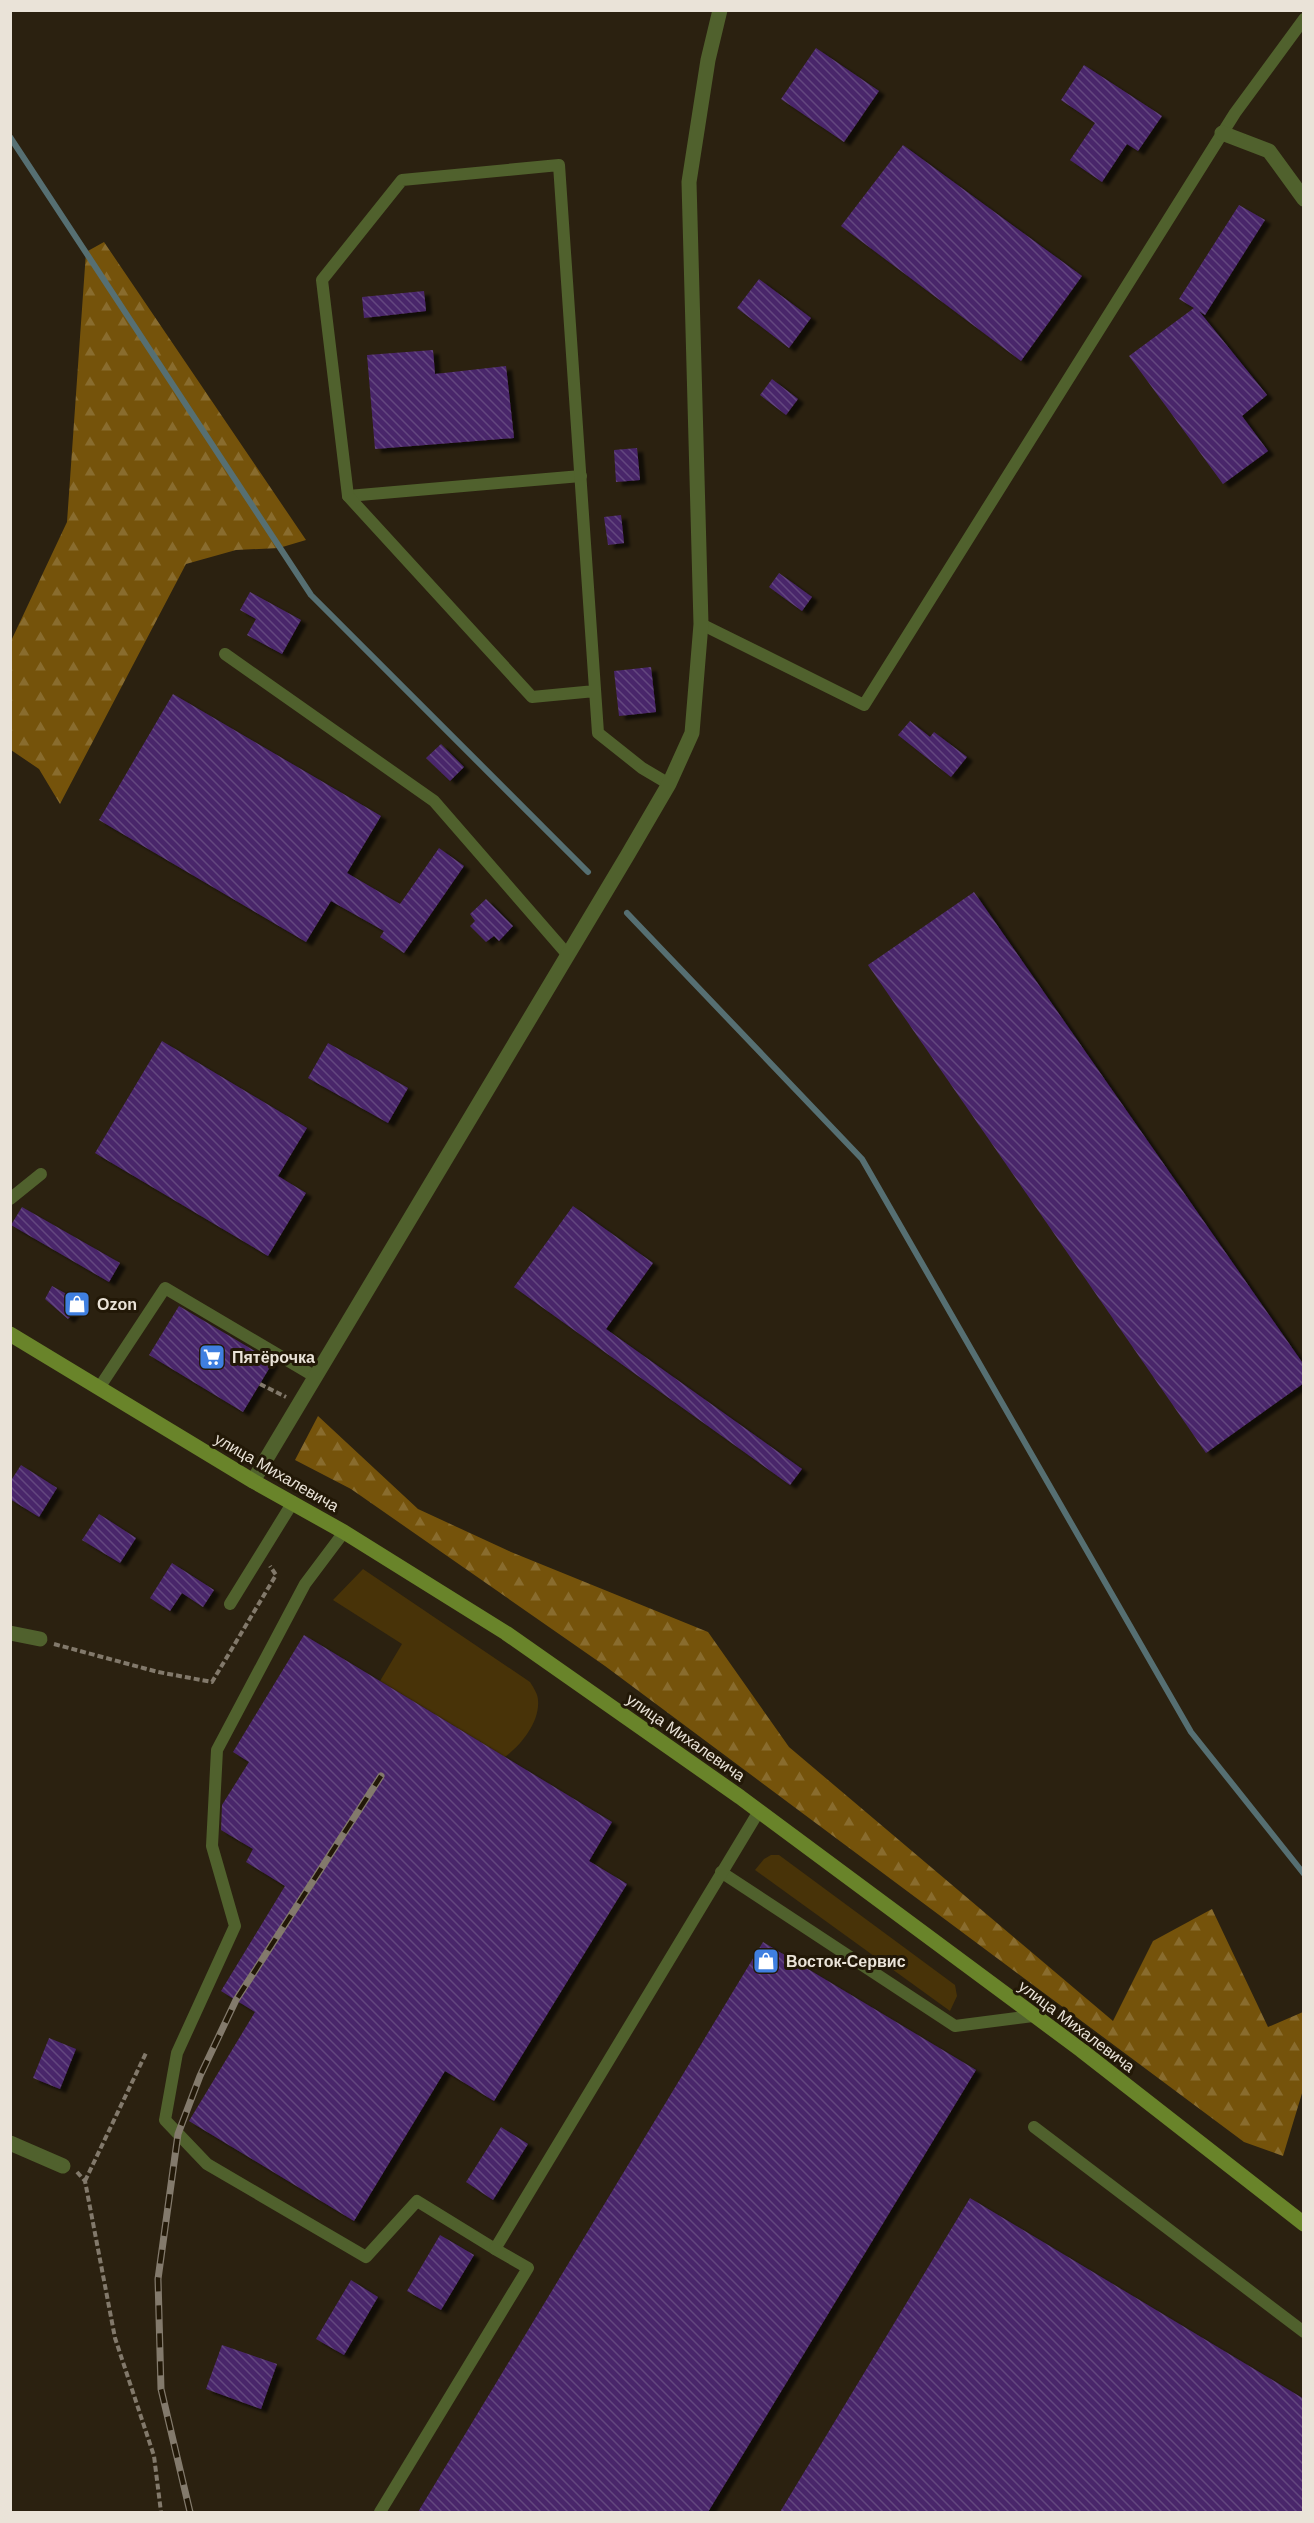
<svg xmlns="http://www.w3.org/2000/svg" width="1314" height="2523" viewBox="0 0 1314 2523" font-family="Helvetica,sans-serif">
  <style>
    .green { fill: #483308 }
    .forest { fill: url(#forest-firs) }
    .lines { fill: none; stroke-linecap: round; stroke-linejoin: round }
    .stream { stroke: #566f72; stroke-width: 6 }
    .building { fill: url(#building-back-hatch); filter: url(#shadow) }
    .path { stroke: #82796b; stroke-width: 4; stroke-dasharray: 6 3; stroke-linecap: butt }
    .lane { stroke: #50612d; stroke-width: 12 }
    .street { stroke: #50612d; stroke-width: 15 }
    .secondary { stroke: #69842a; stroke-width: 15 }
    .rail-casing { stroke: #837a6c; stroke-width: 7 }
    .rail { stroke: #221807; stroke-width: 4.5; stroke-dasharray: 14; stroke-linecap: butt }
    .labels { text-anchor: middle; stroke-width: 6; stroke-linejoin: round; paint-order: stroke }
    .poi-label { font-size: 16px; font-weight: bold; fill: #eae3d8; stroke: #221807; text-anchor: start }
    .street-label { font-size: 16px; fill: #eae3d8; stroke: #221807 }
  </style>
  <defs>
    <pattern id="forest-firs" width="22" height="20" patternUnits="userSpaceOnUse" patternTransform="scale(1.5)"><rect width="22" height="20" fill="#75530b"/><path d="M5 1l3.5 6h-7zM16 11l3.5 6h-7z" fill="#896c2e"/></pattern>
    <pattern id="building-back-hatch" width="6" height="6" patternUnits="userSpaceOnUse" patternTransform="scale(1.5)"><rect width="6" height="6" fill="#4a276a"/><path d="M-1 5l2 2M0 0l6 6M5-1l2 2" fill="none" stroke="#64467f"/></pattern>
    <filter id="shadow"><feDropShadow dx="6" dy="4" stdDeviation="1.5" flood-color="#0009"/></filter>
  </defs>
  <rect width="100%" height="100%" fill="#2b2110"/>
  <g class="green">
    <path d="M363,1569L530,1682C533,1687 538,1694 538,1700C540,1722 521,1745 505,1757L380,1681L402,1644L333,1600Z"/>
    <polygon points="771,1855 779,1855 955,1985 957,1996 950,2011 755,1870 764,1859"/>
  </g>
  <g class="forest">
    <polygon points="104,242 306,540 279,548 236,550 186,564 60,804 39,769 11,750 11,641 67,522 86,252"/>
    <polygon points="318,1416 418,1509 511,1552 708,1632 789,1747 1113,2021 1153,1941 1212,1909 1268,2027 1303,2012 1303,2090 1283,2156 1244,2142 605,1666 351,1489 295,1460"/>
  </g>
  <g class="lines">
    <g class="stream">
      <polyline points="10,137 311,595 588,872"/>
      <polyline points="627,913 862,1159 1191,1732 1304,1874"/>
    </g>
  </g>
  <g class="building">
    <polygon points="816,48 879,91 844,142 781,99"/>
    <polygon points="1084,65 1162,116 1138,151 1127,144 1102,182 1070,160 1095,123 1061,100"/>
    <polygon points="903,145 1082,276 1021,361 841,226"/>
    <polygon points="1239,205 1265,220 1205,315 1199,311 1267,395 1242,416 1268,451 1223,484 1129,356 1194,308 1179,299"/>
    <polygon points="759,279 811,318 789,348 737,308"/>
    <polygon points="424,291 426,311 364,318 362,297"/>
    <polygon points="433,350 435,374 506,366 514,438 375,449 367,355"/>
    <polygon points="772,379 798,399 786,415 760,395"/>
    <polygon points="637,448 640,480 616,482 614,450"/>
    <polygon points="621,515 624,543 608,545 604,517"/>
    <polygon points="779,573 812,597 802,611 769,587"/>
    <polygon points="250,592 301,620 282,654 247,635 256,619 240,610"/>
    <polygon points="651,667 656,712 619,716 614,671"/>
    <polygon points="173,694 381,816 347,873 400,904 439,848 464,866 404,953 380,937 384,931 331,901 306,942 99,820"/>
    <polygon points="910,721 930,737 934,732 967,757 951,777 898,735"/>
    <polygon points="441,744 464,767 450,781 426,758"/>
    <polygon points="974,892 1304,1365 1304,1383 1206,1453 868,965"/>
    <polygon points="486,899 513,926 499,941 494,936 486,942 470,926 475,921 470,914"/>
    <polygon points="162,1041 307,1128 278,1176 306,1193 268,1256 95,1153"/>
    <polygon points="328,1043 408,1088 388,1123 308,1078"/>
    <polygon points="573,1206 653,1263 606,1329 802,1469 790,1485 514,1287"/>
    <polygon points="22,1207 120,1263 109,1282 11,1225"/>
    <polygon points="52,1286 83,1303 68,1319 45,1299"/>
    <polygon points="179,1306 273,1362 243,1412 149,1355"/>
    <polygon points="21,1465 57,1488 39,1517 10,1499 10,1482"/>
    <polygon points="99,1514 136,1538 120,1563 82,1540"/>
    <polygon points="172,1563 214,1590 203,1607 182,1593 170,1611 150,1598"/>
    <polygon points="304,1635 612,1822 589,1861 627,1884 494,2101 445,2071 354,2221 189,2121 255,2012 221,1991 285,1886 246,1862 253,1849 221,1830 222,1805 249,1762 233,1752"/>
    <polygon points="763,1942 976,2070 708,2512 418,2512"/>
    <polygon points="49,2038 76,2049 60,2089 33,2078"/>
    <polygon points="501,2127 528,2144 493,2200 466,2182"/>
    <polygon points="970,2198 1304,2399 1304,2512 780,2512"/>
    <polygon points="440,2235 474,2255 441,2310 407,2291"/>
    <polygon points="351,2280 378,2297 344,2355 316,2339"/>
    <polygon points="222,2345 277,2364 261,2409 206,2389"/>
  </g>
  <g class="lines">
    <g class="path">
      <polyline points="260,1384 286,1397"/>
      <polyline points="54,1644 158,1672 212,1682 276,1575 270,1566"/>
      <polyline points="77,2172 85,2181 115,2338 154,2456 161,2512"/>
      <polyline points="85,2181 146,2053"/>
    </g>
    <g class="lane">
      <polyline points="348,496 581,476"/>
      <polyline points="701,624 864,705 1235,113 1304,19"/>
      <polyline points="225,654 434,801 567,954"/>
      <path d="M595,691L532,697L348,496L322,280L402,180L559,165C572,354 585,544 598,733L642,768L669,784"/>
      <polyline points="10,1199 41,1174"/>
      <polyline points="99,1388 165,1288 314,1376"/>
      <polyline points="344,1532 305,1584 217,1750 212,1846 235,1926 177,2053 165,2120 207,2164 366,2257 417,2201 495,2249"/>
      <polyline points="230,1604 293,1502"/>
      <polyline points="721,1872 955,2026 1033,2016"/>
      <polyline points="1034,2127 1304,2332"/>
      <polyline points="380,2512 528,2268 495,2249 759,1811"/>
    </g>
    <g class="street">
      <polyline points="1222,133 1269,151 1304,199"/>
      <polyline points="253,1481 627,856 669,784 692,733 701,624 689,182 708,60 720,10"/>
      <polyline points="10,1633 40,1639"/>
      <polyline points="10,2143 63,2166"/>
    </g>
    <polyline class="secondary" points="10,1334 253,1481 344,1532 506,1633 740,1797 1081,2050 1304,2224"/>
    <defs>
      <polyline id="rail" points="190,2512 161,2389 158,2279 178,2134 200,2076 236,2000 381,1776"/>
    </defs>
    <use href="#rail" class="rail-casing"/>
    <use href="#rail" class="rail"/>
  </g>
  <defs>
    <symbol id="shop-square" viewBox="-11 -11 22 22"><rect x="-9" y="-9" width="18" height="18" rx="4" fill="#3f7fe0" stroke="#221807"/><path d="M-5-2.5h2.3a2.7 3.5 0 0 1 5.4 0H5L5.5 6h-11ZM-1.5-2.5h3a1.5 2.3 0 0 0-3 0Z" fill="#fff"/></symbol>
    <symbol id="supermarket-square" viewBox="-11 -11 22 22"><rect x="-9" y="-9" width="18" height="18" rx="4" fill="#3f7fe0" stroke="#221807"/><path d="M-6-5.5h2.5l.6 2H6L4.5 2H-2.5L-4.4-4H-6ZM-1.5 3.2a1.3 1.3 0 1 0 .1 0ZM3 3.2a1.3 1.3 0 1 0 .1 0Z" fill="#fff"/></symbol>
  </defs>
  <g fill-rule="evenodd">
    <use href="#shop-square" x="62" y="1289" width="30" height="30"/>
    <use href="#supermarket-square" x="197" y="1342" width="30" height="30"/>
    <use href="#shop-square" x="751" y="1946" width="30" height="30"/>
  </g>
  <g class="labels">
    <g class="poi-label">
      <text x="97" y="1310">Ozon</text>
      <text x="232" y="1363">Пятёрочка</text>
      <text x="786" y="1967">Восток-Сервис</text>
    </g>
    <g class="street-label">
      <text transform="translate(277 1472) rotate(30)" y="6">улица Михалевича</text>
      <text transform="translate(686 1737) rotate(35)" y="6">улица Михалевича</text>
      <text transform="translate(1077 2026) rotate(37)" y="6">улица Михалевича</text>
    </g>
  </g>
  <rect width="1314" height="2523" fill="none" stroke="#eae3d8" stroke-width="24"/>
</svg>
